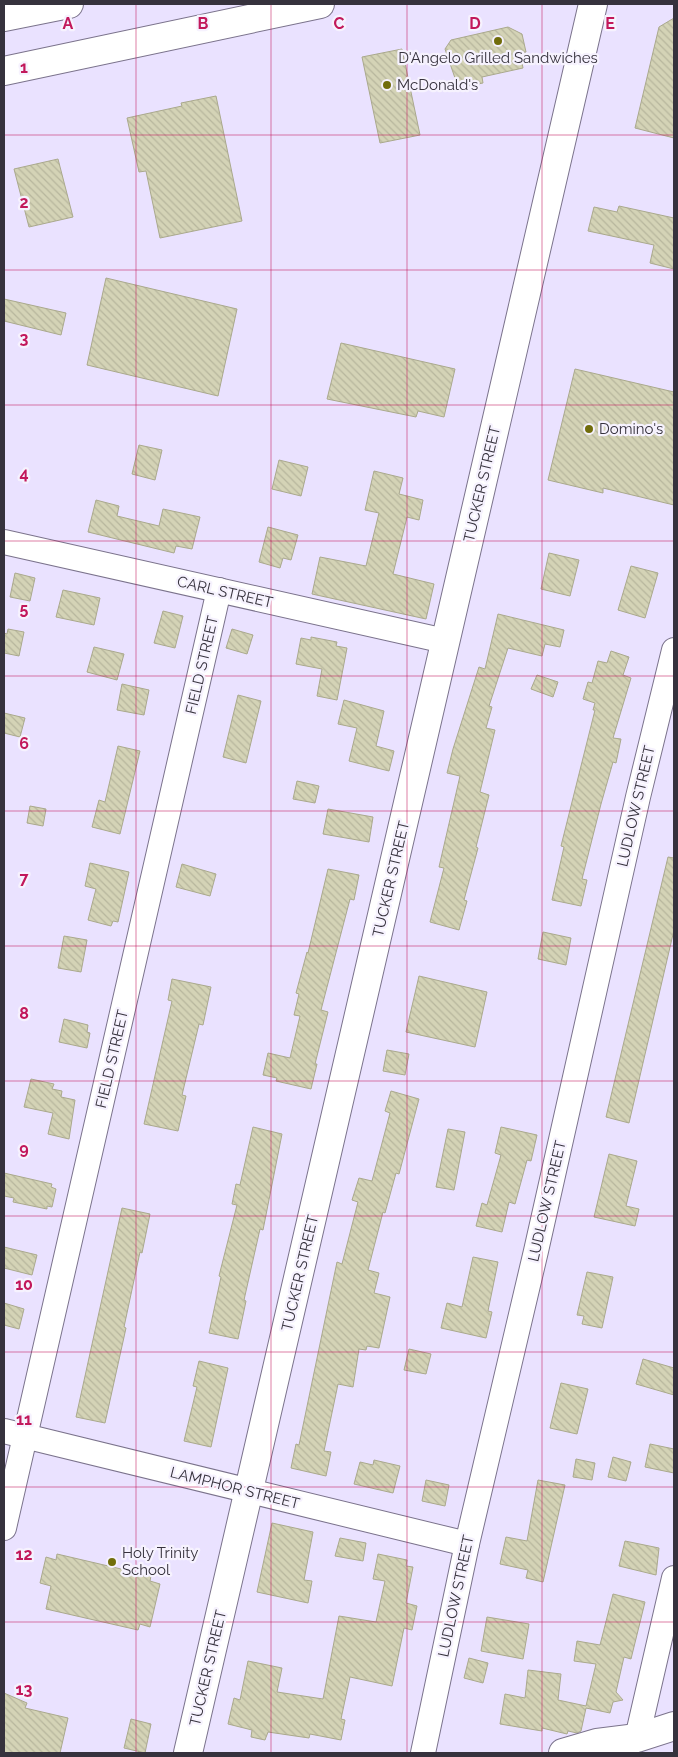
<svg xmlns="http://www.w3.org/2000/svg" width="678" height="1757" viewBox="0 0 678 1757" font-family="Raleway,sans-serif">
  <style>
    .building { fill: url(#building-back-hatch); stroke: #aaa98d }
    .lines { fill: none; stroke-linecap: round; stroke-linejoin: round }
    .street-casing { stroke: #7b738c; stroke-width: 26 }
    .secondary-casing { stroke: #7b738c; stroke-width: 30 }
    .street { stroke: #fff; stroke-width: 24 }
    .secondary { stroke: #fff; stroke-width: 28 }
    .grid { fill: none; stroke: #c2185b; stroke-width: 1; stroke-opacity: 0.55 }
    .poi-dot { fill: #716d0b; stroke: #f6f2fe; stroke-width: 2 }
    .labels { text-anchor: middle; stroke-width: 4.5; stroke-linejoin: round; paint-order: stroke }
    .poi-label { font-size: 15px; fill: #36323d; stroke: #f6f2fe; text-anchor: start }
    .street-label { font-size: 15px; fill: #36323d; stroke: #f6f2fe }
    .grid-label { font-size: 16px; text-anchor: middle; font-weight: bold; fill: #c2185b; stroke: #f6f2fe; stroke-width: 4.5; stroke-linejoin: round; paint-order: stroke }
  </style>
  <defs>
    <pattern id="building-back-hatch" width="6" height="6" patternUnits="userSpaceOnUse" patternTransform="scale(1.25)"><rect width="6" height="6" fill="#d4d3b6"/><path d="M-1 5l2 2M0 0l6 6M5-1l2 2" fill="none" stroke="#b7b69d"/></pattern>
  </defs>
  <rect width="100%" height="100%" fill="#eae2ff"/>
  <g class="building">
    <polygon points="674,18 674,138 635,128 659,27"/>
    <polygon points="508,27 522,34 526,52 520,53 523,68 482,77 483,83 468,86 456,81 445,49 451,40"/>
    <polygon points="402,49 420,135 380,143 362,57"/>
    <polygon points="216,96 242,221 160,238 146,171 139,172 127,118 182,106 181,103"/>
    <polygon points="58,159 73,217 29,227 14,169"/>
    <polygon points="619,206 674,218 674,269 650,263 654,245 588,231 594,207 617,212"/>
    <polygon points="106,278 237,309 218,396 87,365"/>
    <polygon points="4,299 66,313 61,335 4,321"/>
    <polygon points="341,343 455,369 444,417 418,411 416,417 327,399"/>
    <polygon points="575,369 674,392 674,505 603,488 603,493 548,480"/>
    <polygon points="139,445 162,450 155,480 132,474"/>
    <polygon points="279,460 308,467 301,496 272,489"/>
    <polygon points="374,471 403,478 399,494 423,500 419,520 407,517 393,574 434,584 426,619 312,594 320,557 366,566 379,513 365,510"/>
    <polygon points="96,500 119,506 117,516 159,526 163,509 200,517 192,549 176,546 174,553 88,532"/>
    <polygon points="268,527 298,535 291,560 283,558 280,568 259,562"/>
    <polygon points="549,553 579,560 570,596 541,589"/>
    <polygon points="631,566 658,573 645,618 618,610"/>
    <polygon points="15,573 35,578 30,601 10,597"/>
    <polygon points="63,590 100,598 94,625 56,617"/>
    <polygon points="163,611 183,616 175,648 154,643"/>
    <polygon points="498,614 564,630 560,647 545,644 542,656 508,648 489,706 492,707 486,728 495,730 480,792 489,795 476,847 478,848 464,900 467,901 459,930 430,922 444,868 439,867 460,776 447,773 453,749 479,667 485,669"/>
    <polygon points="8,629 24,632 19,656 4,653 4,633 7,634"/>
    <polygon points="232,629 253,635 247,654 226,648"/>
    <polygon points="311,637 337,642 336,646 347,648 337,700 317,696 322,669 296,664 301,638 311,640"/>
    <polygon points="94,647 124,654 117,680 87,672"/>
    <polygon points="611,651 629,657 623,675 631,678 613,738 621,739 616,763 613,762 601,804 582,879 587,880 581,906 552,900 564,847 561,846 595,710 593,710 595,703 583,699 588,682 592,683 598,661 607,663"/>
    <polygon points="537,675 558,682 553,697 531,689"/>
    <polygon points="122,684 149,690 144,715 117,710"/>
    <polygon points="238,695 261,701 246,763 223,757"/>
    <polygon points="344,700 384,711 376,746 394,751 389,771 349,761 357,728 338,724"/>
    <polygon points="4,713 25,718 20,737 4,733"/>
    <polygon points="118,746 140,751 120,834 92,827 99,800 105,802"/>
    <polygon points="297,781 319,786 315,803 293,799"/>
    <polygon points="30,806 46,809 43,826 27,823"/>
    <polygon points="328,809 373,817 369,842 323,834"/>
    <polygon points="668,857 674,858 674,930 629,1123 606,1117"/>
    <polygon points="90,863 129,872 118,922 113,921 111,926 88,920 96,889 85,886"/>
    <polygon points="182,864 216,874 210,896 176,887"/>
    <polygon points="328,869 359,875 354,900 350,899 321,1010 328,1012 315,1064 317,1064 311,1089 276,1081 277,1078 263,1075 268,1053 290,1058 300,1016 294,1015 299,994 296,993 307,952 308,953"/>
    <polygon points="543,932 571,938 566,965 538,959"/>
    <polygon points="64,936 87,940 81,972 58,968"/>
    <polygon points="419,976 487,992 475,1047 406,1032"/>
    <polygon points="172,979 211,987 203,1025 199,1024 182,1095 186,1096 178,1131 144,1124 172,1001 168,1000"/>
    <polygon points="64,1019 88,1025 87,1032 90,1033 87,1048 59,1042"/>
    <polygon points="387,1050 409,1054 405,1075 383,1071"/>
    <polygon points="31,1079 54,1084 52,1089 62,1091 61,1097 75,1100 69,1139 48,1134 53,1113 24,1107"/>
    <polygon points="391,1091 419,1099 399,1174 396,1173 385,1213 383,1212 368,1270 379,1273 374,1293 390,1297 379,1348 367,1346 366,1350 359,1349 353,1387 338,1384 324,1451 331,1452 326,1476 291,1468 296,1444 299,1445 337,1262 342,1264 358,1202 352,1200 359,1178 372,1181 390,1113 385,1111"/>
    <polygon points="253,1127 282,1134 263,1230 260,1229 244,1300 246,1301 238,1339 209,1333 221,1277 219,1276 237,1205 232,1204 236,1184 240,1185"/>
    <polygon points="501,1127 537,1135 531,1161 527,1160 515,1204 509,1202 502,1232 476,1226 482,1203 487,1205 501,1155 495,1153"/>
    <polygon points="448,1129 465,1132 454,1190 436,1187"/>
    <polygon points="609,1154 637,1161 626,1206 639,1209 635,1226 594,1217"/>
    <polygon points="4,1173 52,1184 51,1187 56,1189 52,1207 47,1206 47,1209 13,1202 14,1198 4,1196"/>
    <polygon points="122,1208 150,1214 142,1253 140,1252 124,1327 126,1328 105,1423 76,1417"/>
    <polygon points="4,1247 37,1255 32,1275 4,1268"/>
    <polygon points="473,1257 498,1262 488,1311 492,1312 486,1338 441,1328 447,1303 462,1307"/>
    <polygon points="587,1272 613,1277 602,1328 582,1324 584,1316 577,1315"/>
    <polygon points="4,1303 24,1309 19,1329 4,1325"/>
    <polygon points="409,1349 431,1354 426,1374 404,1370"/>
    <polygon points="643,1359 674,1368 674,1395 636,1384"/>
    <polygon points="199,1361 228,1368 211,1447 184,1441 197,1387 193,1386"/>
    <polygon points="561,1383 588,1389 577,1434 550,1428"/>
    <polygon points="650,1444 674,1449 674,1473 645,1467"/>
    <polygon points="613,1457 631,1462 626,1481 608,1477"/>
    <polygon points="576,1459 595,1463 592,1480 573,1477"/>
    <polygon points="374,1460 400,1466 393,1493 354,1484 360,1462 373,1465"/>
    <polygon points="426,1480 449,1485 445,1506 422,1501"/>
    <polygon points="538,1480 565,1485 543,1582 526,1578 528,1570 500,1564 506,1537 527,1541"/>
    <polygon points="272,1523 313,1532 304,1580 312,1581 308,1603 257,1592"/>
    <polygon points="340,1538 366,1543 363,1561 335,1556"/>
    <polygon points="625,1541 659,1548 656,1575 619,1566"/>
    <polygon points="57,1554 151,1576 150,1581 160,1584 150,1627 140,1624 138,1630 46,1609 51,1586 40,1583 46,1557 56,1560"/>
    <polygon points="378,1554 407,1560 406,1566 413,1567 406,1603 417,1606 412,1630 404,1628 392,1686 350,1677 341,1719 345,1720 341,1740 310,1734 309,1738 268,1732 265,1740 251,1737 252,1730 228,1724 234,1698 240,1700 248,1661 282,1668 277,1692 323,1699 339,1616 376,1622 385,1581 373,1579"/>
    <polygon points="613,1594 645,1602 631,1659 624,1657 616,1692 623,1700 613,1702 610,1713 586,1708 581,1731 577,1733 568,1731 567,1734 542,1728 542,1731 500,1724 505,1694 525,1698 528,1670 561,1674 558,1700 586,1706 596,1664 574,1661 577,1641 600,1645"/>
    <polygon points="487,1617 529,1624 523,1659 481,1651"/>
    <polygon points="469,1658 488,1663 483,1683 464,1678"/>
    <polygon points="4,1693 27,1703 25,1708 68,1718 60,1753 4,1753"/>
    <polygon points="131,1719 151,1724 145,1753 124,1748"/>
  </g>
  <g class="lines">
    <defs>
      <g id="street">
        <polyline points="4,542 445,641"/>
        <polyline points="4,1431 467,1544"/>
        <polyline points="4,1528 219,590"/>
        <polyline points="637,1738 674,1578"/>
        <polyline points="423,1753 467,1544 536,1251 638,797 674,650"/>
      </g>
      <g id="secondary">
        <polyline points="4,17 69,4"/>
        <polyline points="4,71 320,4"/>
        <polyline points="188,1753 593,4"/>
        <polyline points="563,1753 597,1743 637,1738 674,1726"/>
      </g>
    </defs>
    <use href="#street" class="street-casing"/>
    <use href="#secondary" class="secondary-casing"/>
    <use href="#street" class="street"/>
    <use href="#secondary" class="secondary"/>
  </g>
  <path class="grid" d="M136,4V1753M271,4V1753M407,4V1753M542,4V1753M4,135H674M4,270H674M4,405H674M4,541H674M4,676H674M4,811H674M4,946H674M4,1081H674M4,1216H674M4,1352H674M4,1487H674M4,1622H674"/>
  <g class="poi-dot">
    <circle cx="498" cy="41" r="5"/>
    <circle cx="387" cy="85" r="5"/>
    <circle cx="589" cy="429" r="5"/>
    <circle cx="112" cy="1562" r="5"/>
  </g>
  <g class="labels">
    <g class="poi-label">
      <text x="498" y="63" text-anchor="middle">D'Angelo Grilled Sandwiches</text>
      <text x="397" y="90">McDonald's</text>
      <text x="599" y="434">Domino's</text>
      <text x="122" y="1558">Holy Trinity<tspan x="122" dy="17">School</tspan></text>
    </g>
    <g class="street-label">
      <text transform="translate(482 484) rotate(-77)" y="5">TUCKER STREET</text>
      <text transform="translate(225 592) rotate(13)" y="5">CARL STREET</text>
      <text transform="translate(202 665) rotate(-77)" y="5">FIELD STREET</text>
      <text transform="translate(636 806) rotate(-77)" y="5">LUDLOW STREET</text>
      <text transform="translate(391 879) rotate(-77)" y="5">TUCKER STREET</text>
      <text transform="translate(112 1059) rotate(-77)" y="5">FIELD STREET</text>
      <text transform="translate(547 1201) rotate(-77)" y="5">LUDLOW STREET</text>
      <text transform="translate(300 1273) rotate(-77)" y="5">TUCKER STREET</text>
      <text transform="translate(235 1488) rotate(14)" y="5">LAMPHOR STREET</text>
      <text transform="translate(456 1596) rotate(-78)" y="5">LUDLOW STREET</text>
      <text transform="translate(208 1668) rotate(-77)" y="5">TUCKER STREET</text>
    </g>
  </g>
  <g class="grid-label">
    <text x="68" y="29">A</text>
    <text x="203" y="29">B</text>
    <text x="339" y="29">C</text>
    <text x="475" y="29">D</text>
    <text x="610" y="29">E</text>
    <text x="24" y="73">1</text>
    <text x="24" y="208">2</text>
    <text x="24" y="344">3</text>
    <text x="24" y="479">4</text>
    <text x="24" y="614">5</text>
    <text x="24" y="749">6</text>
    <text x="24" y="884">7</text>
    <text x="24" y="1019">8</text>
    <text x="24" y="1154">9</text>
    <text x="24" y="1290">10</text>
    <text x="24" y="1425">11</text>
    <text x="24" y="1560">12</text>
    <text x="24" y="1695">13</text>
  </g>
  <rect width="678" height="1757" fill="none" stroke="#36323d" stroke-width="10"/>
</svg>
